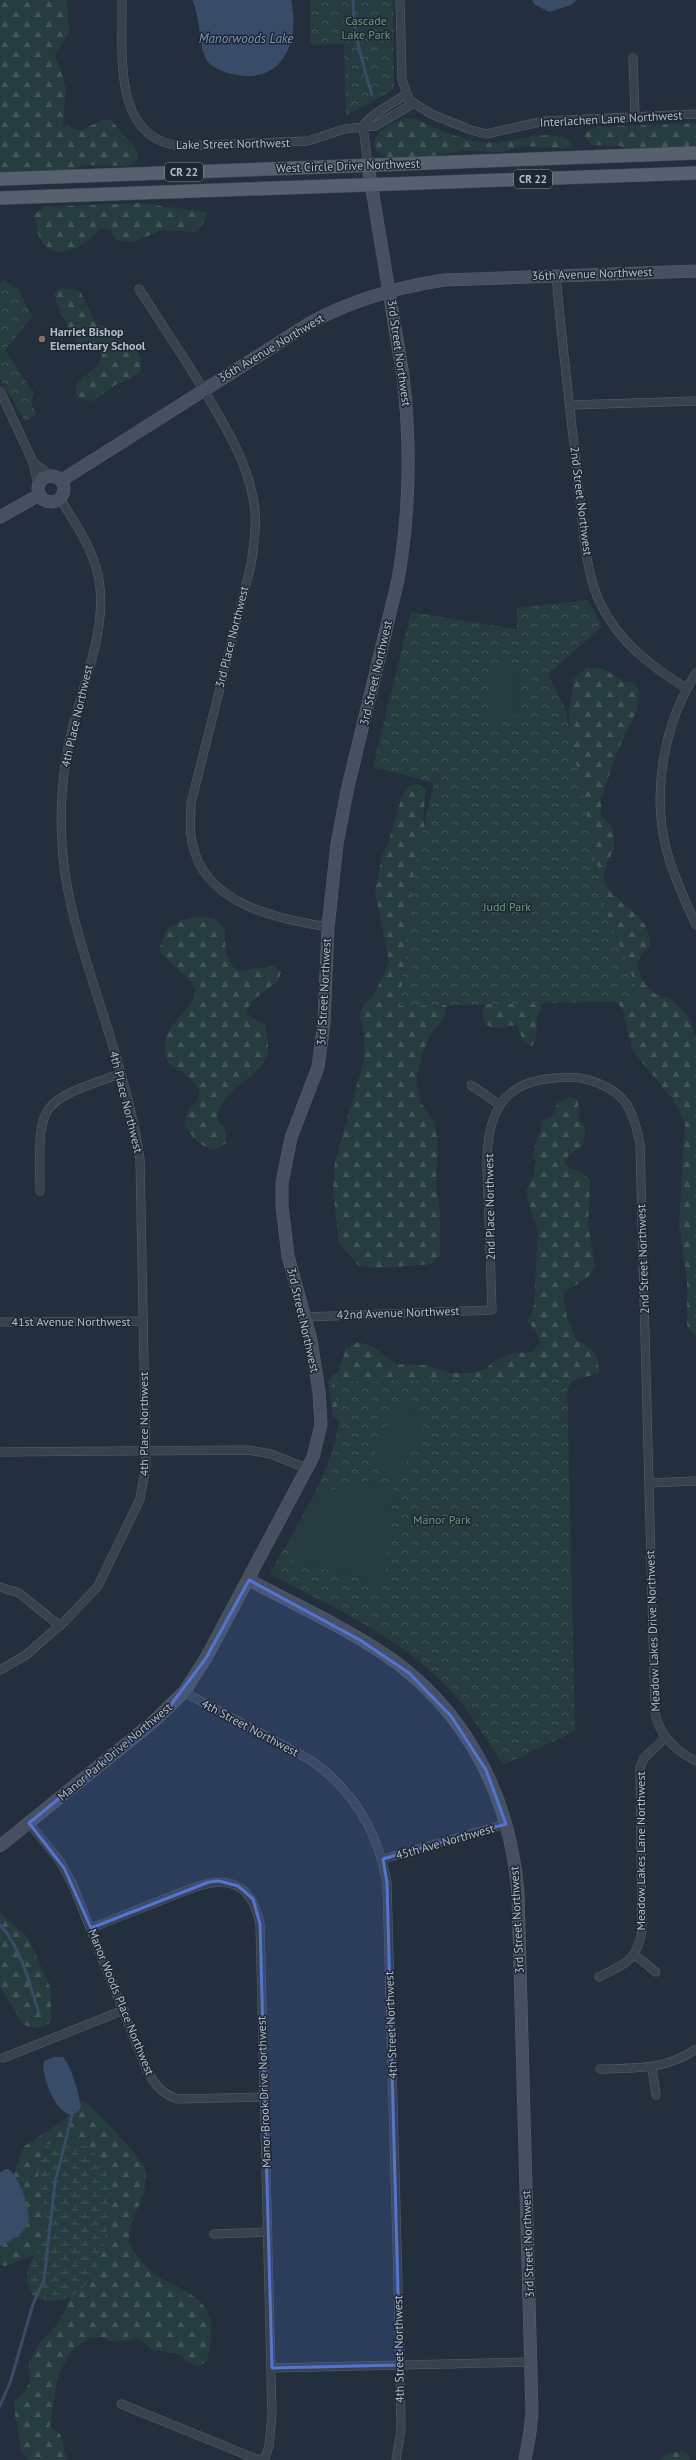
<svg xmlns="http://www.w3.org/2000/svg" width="696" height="2460" viewBox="0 0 696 2460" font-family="'PT Sans',sans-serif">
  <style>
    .forest { fill: url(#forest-firs) }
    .wetland { fill: url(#wetland-marsh) }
    .park { fill: url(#park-crowns) }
    .garden { fill: #263c3f }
    .water { fill: #394c67 }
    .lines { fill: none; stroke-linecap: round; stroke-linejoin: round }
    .stream { stroke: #394c67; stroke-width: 3 }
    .street-casing { stroke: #565f6c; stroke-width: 9 }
    .secondary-casing { stroke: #565f6c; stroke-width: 13 }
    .primary-casing { stroke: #414a57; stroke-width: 14 }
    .street { stroke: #38414e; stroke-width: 8 }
    .secondary { stroke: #465061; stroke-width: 12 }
    .primary { stroke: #56606e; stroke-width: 13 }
    .marked { fill: #5274d3; fill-opacity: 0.2; stroke: #5274d3; stroke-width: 3; stroke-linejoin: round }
    .education-dot { fill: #8d6e63; stroke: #1d2633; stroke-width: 1.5 }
    .labels { text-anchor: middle; stroke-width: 3; stroke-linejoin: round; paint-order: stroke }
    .shield { fill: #1d2633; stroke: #878f9c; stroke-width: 1 }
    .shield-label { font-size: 11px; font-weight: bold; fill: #b4bcc9 }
    .park-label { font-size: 12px; fill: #6b9a76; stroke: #1d2633 }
    .street-label { font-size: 12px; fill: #b4bcc9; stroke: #1d2633 }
    .poi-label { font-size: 12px; font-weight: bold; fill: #b4bcc9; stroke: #1d2633; text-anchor: start }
    .water-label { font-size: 13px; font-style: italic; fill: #7c92b1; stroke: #1d2633 }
  </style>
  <defs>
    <pattern id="forest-firs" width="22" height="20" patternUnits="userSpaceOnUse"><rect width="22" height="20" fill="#263c3f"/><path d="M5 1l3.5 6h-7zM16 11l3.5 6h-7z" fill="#435659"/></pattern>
    <pattern id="wetland-marsh" width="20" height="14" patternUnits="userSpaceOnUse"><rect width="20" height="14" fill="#263c3f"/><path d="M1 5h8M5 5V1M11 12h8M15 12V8" fill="none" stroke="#435659"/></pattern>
    <pattern id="park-crowns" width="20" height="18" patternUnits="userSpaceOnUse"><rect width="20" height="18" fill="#263c3f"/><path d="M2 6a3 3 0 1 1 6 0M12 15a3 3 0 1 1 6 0" fill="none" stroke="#435659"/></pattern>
  </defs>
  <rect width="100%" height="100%" fill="#242f3e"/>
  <g class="forest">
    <path d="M0,0H67L69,33L55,56L66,86L63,124L81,131L101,120H111C116,125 119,130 123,135C133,145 148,156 129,166L84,165L71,170L0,173Z"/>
    <path d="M404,118C416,118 420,121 430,126C446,132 466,141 483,142C511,146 545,125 571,141V147C556,150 543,147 529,146C518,146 508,152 498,152C486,153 474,149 462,151C445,153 377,170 375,145C373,130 393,124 404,118Z"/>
    <polygon points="696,123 696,153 629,152 621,146 592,145 585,138 585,133 595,127"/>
    <path d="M138,203L206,212L205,220L196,232L162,230L133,242L116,240L110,230L100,229C88,243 58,265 42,242C37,234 36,223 34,215L43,207Z"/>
    <path d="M62,288L80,291L97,325L108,326L114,337L137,349L141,361V371L130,379L115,385L93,401L80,399L75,392L77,383L99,364L102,355L95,347L79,344C70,332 57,308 54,293Z"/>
    <path d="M586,668H602L623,681L634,683L639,690L636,712L617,752L601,799V816L613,828C613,834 615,841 614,847C612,858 600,869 605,882C618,910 650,910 650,946L642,954L637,964L642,980L654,993L672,1000L689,1017L696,1038V1335L693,1334L687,1325V1281L679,1224L685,1124L674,1101L632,1050L623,1010L612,995L569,741V714L574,679Z"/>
    <polygon points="417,784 426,789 423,819 428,842 448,1001 443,1019 430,1034 422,1055 416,1081 420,1102 434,1121 438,1140 436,1185 440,1211 440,1255 432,1264 381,1268 359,1266 339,1243 333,1190 335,1162 364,1060 364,1035 360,1013 364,1004 373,997 389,963 375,891 382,856 389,841 402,796 408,786"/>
    <path d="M199,916L215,919L225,929C225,946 224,960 238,971L273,966L281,972L278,981L253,1000L246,1011L251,1017L265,1024C267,1034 271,1050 265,1060C252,1082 221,1091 217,1119L226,1131V1143L215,1150C200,1147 193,1137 184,1125L188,1110L198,1100L199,1088C195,1085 192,1080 189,1077C183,1071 170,1069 167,1060C154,1024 201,1009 194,988C191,978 167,961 159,950L167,928L180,921Z"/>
    <path d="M547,992L537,1018L536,1039L532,1046L524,1043L518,1027C509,1023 506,1029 497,1028C481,1028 481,1013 486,1002Z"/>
    <path d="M569,1097L578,1099L579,1119L586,1129L583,1145L569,1155L565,1164C575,1173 581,1169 590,1180L588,1224L595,1267L587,1278L563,1293L567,1318L576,1340C594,1348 598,1354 599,1373L572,1381L565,1393L340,1418L333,1417L328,1382L332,1375L338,1373L346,1348L358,1342L372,1346L396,1364L424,1365L452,1373H472L485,1369L493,1362L512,1353L532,1352L540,1342L537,1333L528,1321L534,1306L538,1231L529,1205L526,1189L533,1178L536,1163L533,1153L543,1120L555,1114L557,1103Z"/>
    <path d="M0,1913L28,1937L51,1989V2021C43,2030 35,2028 24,2025L0,1987Z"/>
    <path d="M84,2101C93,2108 143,2159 145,2168C152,2195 121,2228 131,2246C136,2255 148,2270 157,2276C174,2287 198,2292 208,2313C214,2326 210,2347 207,2361L199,2366L187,2362L180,2354L152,2350L140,2339L114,2342L102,2337L89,2338L72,2351L58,2374L50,2426L60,2434L67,2460H29L21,2452C20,2434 14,2419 14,2401L24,2392L30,2382L29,2362L41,2341L60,2321L71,2296L70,2286L39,2253L6,2266L0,2265V2243L13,2178L23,2147L67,2118L75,2103Z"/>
    <polygon points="683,2451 690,2456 689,2460 659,2460 666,2454"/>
  </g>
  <path class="wetland" d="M60,2140C69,2142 80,2143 87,2147C93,2151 103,2162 105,2168C113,2190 107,2241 99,2263C89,2291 60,2311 32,2295C16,2260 45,2256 46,2226C47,2196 28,2174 46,2145Z"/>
  <g class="park">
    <polygon points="310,0 393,0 394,89 346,116 344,44 310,45"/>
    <polygon points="4,280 18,289 32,317 5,350 33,392 32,406 37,414 25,421 0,379 0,283"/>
    <polygon points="588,600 602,627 548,674 565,708 607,913 642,1001 400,1006 413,876 434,783 373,767 411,612 517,629 517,608"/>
    <path d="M567,1378L575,1731L503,1765C487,1740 472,1715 453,1693C403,1638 334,1608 270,1574C291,1536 335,1466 338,1424C339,1411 335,1395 334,1382Z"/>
  </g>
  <g class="garden">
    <polygon points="493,669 520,669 519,716 492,716"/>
    <polygon points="399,1402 428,1415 398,1480 369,1466"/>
    <path d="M363,1481L394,1484L385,1575L375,1582L289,1560C295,1517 318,1488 363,1481Z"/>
  </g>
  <g class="water">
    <path d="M192,0H291C300,38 285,83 238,75C229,74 217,70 210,64C197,52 202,17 192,0Z"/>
    <polygon points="532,0 577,0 571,5 549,12 534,4"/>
    <path d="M54,2057H63C73,2070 78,2091 81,2107C65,2135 39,2077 44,2061Z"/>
    <path d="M5,2169H9C19,2178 33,2212 27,2225C23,2235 9,2241 0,2246V2173Z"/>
  </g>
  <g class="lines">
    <g class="stream">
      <path d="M353,0C353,33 363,64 372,95"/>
      <path d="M0,1925C22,1949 29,1983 39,2013"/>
      <polyline points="0,2406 10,2383 33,2304 44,2280 55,2182 72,2115"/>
    </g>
    <defs>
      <g id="street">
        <path d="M122,0C123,50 111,140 181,146L308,141L344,129L375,126L414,103"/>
        <polyline points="400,0 402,79 409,100 431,114 471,130 486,134 544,121 696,114"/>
        <polyline points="633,58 635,116"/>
        <path d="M363,127C368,115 395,103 406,94"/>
        <polyline points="363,127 368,165"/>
        <path d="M556,275C562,345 571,414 578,483C583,521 584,571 601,605C620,643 651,666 686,688"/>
        <path d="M139,289C162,325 186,360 208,397C227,430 246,460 253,498C258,520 254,543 251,565L191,803C191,816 189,830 192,842C204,905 276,918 328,927"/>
        <polyline points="0,391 33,462"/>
        <polyline points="570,405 696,401"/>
        <polyline points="38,485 33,462 52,476"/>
        <path d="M696,673C664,724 651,792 667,852C674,877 685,901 696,925"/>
        <polyline points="471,1085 500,1105"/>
        <path d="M40,1191C39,1103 35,1103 120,1074"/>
        <path d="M305,1317L492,1310C491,1279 490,1247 489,1216C488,1181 481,1136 500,1105C510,1089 529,1081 546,1079C560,1077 575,1076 589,1080C625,1091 633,1108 640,1144L655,1712C659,1735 676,1751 696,1761"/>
        <polyline points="0,1322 143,1321"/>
        <polyline points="0,1452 248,1450 271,1454 308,1469"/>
        <polyline points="649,1483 696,1481"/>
        <polyline points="0,1587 19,1593 60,1626"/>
        <path d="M0,1670L26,1655L67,1619L98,1586L140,1499L146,1465L140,1159C130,1092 106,1025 86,960C74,921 64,883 62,843C60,809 62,776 69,743C79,692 110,628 98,575C92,547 75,523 60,499"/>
        <path d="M184,1692L312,1761C354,1791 378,1832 387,1883L400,2356L401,2430L396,2460"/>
        <path d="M29,1823L59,1860L72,1883L144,2063C151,2080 160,2094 178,2099L264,2097"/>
        <polyline points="383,1859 506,1824"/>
        <path d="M91,1928C115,1919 139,1909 162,1900C204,1883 247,1862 260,1924L272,2415L269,2446L264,2460"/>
        <polyline points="635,1955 656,1972"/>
        <path d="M599,1977C626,1963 636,1962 642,1931L640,1768L644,1758L666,1737"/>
        <polyline points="3,2058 124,2010"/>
        <polyline points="652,2068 656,2095"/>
        <path d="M600,2069C636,2068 666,2070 696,2049"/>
        <polyline points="214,2234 268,2232"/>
        <polyline points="272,2368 531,2362"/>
        <polyline points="121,2404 259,2460"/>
      </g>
      <g id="secondary">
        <circle cx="51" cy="489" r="13"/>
        <path d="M62,480L310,323C350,301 399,287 444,280L696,271"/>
        <polyline points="0,517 39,495"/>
        <path d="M249,1580C294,1604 342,1626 384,1654C466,1709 510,1796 518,1893L532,2411L530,2432L525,2460"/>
        <path d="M0,1846L153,1722L184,1692L206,1658L313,1457L321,1425L319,1392L311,1340L288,1256L282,1206V1183L291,1138L318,1067L324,1022L328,927L337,844L347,791L398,580C410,512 411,444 403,376L368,165"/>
      </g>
      <g id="primary">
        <polyline points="0,179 696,153"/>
        <polyline points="0,198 696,173"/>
      </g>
    </defs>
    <use href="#street" class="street-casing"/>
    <use href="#secondary" class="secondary-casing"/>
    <use href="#primary" class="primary-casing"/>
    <use href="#street" class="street"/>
    <use href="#secondary" class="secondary"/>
    <use href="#primary" class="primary"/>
  </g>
  <path class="marked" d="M249,1580L360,1640L409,1673L451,1716L486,1770L506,1824L383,1859L387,1883L400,2365L272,2368L260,1924L253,1899L238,1886L219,1881L209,1882L91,1928L64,1868L29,1823L167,1710L206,1658Z"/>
  <circle class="education-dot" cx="42" cy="339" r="4"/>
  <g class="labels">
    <g class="shield">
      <rect x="165" y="163" width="38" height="18" rx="3"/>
      <rect x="514" y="170" width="38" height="18" rx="3"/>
    </g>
    <g class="shield-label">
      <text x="184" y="176">CR 22</text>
      <text x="533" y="183">CR 22</text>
    </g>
    <g class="park-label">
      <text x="366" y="25">Cascade<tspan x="366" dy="14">Lake Park</tspan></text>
      <text x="507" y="911">Judd Park</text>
      <text x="442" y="1524">Manor Park</text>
    </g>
    <g class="street-label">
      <text transform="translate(611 119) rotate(-3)" y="4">Interlachen Lane Northwest</text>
      <text transform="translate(233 144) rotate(-1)" y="4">Lake Street Northwest</text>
      <text transform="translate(348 166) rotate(-2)" y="4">West Circle Drive Northwest</text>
      <text transform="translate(592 274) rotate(-2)" y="4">36th Avenue Northwest</text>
      <text transform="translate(271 348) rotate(-31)" y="4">36th Avenue Northwest</text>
      <text transform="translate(399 353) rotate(82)" y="4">3rd Street Northwest</text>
      <text transform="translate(581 501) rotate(83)" y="4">2nd Street Northwest</text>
      <text transform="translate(232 637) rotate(-76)" y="4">3rd Place Northwest</text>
      <text transform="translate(376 673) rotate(-77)" y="4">3rd Street Northwest</text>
      <text transform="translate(77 716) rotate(-77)" y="4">4th Place Northwest</text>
      <text transform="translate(324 992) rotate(-87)" y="4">3rd Street Northwest</text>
      <text transform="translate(126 1102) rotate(76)" y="4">4th Place Northwest</text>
      <text transform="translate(490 1207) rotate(-91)" y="4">2nd Place Northwest</text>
      <text transform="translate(643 1259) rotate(-92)" y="4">2nd Street Northwest</text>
      <text transform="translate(398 1313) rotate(-2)" y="4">42nd Avenue Northwest</text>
      <text transform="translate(303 1320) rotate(77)" y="4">3rd Street Northwest</text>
      <text x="71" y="1326">41st Avenue Northwest</text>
      <text transform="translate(144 1424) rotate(-90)" y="4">4th Place Northwest</text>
      <text transform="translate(653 1631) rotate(-92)" y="4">Meadow Lakes Drive Northwest</text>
      <text transform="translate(250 1728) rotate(28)" y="4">4th Street Northwest</text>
      <text transform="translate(115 1752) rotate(-40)" y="4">Manor Park Drive Northwest</text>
      <text transform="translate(445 1842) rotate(-16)" y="4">45th Ave Northwest</text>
      <text transform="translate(641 1851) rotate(-90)" y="4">Meadow Lakes Lane Northwest</text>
      <text transform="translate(517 1920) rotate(-93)" y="4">3rd Street Northwest</text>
      <text transform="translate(121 2002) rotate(68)" y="4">Manor Woods Place Northwest</text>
      <text transform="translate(391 2025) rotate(-92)" y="4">4th Street Northwest</text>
      <text transform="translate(264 2092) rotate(-92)" y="4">Manor Brook Drive Northwest</text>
      <text transform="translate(528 2244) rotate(-92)" y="4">3rd Street Northwest</text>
      <text transform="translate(399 2349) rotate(-91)" y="4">4th Street Northwest</text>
    </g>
    <g class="poi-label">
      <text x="50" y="336">Harriet Bishop<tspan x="50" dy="14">Elementary School</tspan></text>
    </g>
    <g class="water-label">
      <text x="246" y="43">Manorwoods Lake</text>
    </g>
  </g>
</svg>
